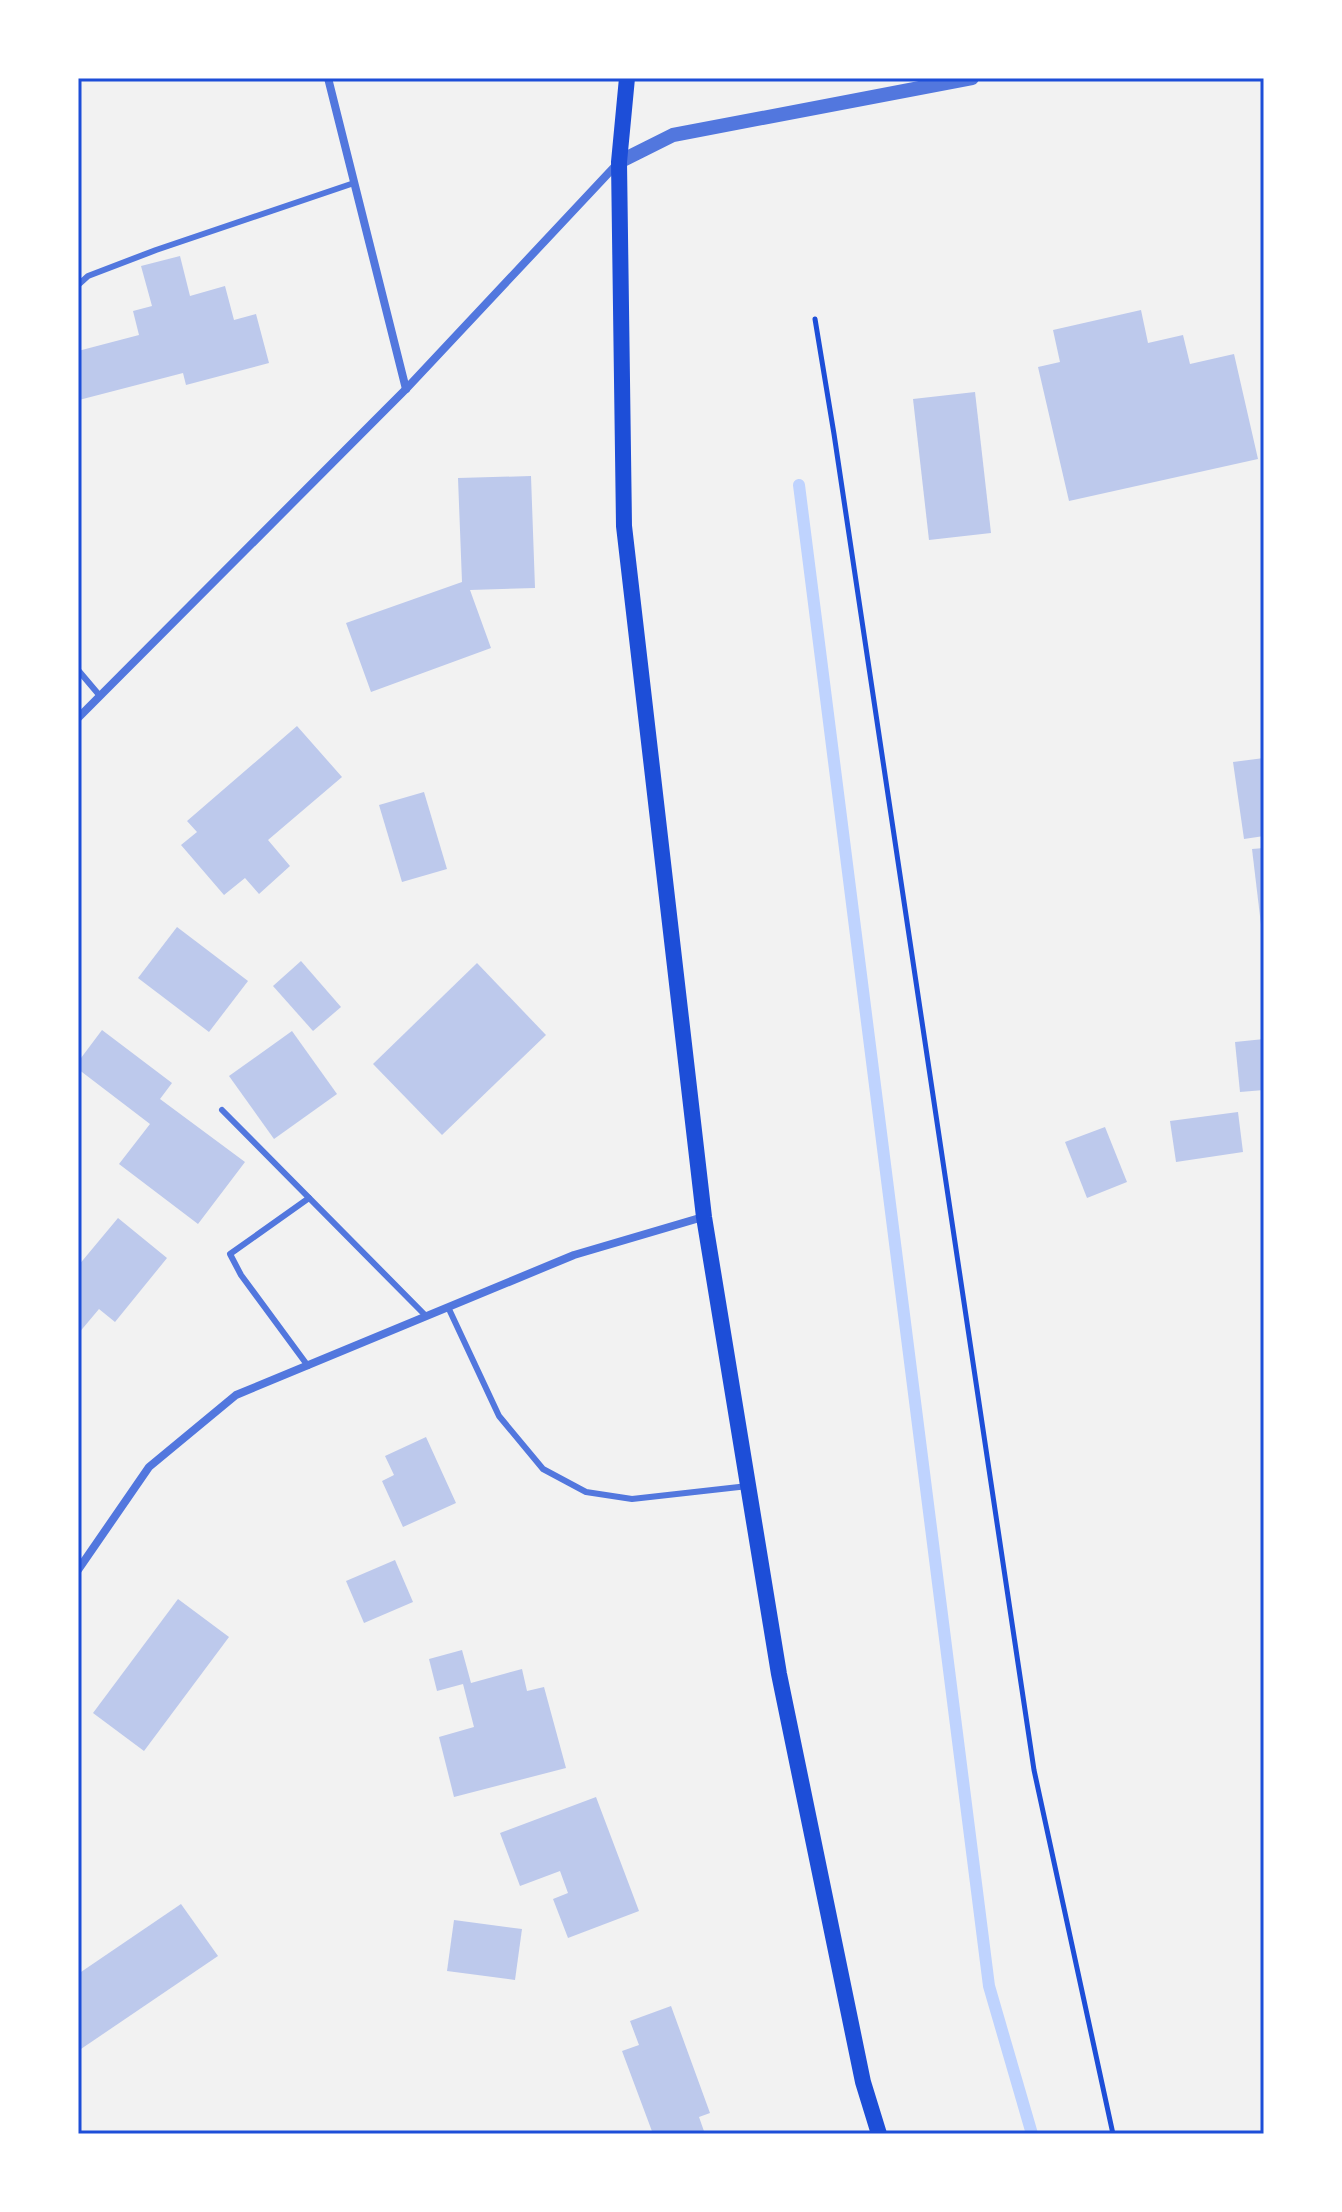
<svg xmlns="http://www.w3.org/2000/svg" width="1342" height="2212" viewBox="0 0 1342 2212" font-family="Quicksand,sans-serif">
  <style>
    .lines { fill: none; stroke-linecap: round; stroke-linejoin: round }
    .stream { stroke: #bfd3fe; stroke-width: 12 }
    .building { fill: #bdc9ec }
    .path { stroke: #1d4ed8; stroke-width: 5 }
    .service { stroke: #5277de; stroke-width: 6 }
    .minor { stroke: #5277de; stroke-width: 8 }
    .tertiary { stroke: #5277de; stroke-width: 14 }
    .secondary { stroke: #1d4ed8; stroke-width: 16 }
    .neatline { fill: none; stroke: #1d4ed8; stroke-width: 3 }
  </style>
  <rect width="100%" height="100%" fill="#f2f2f2"/>
  <g class="lines">
    <polyline class="stream" points="799,485 989,1986 1032,2134"/>
  </g>
  <g class="building">
    <polygon points="180,256 190,296 225,286 234,320 256,314 269,363 186,385 183,373 79,400 78,351 139,335 133,311 152,306 141,266"/>
    <polygon points="1141,310 1148,343 1183,335 1190,364 1234,354 1258,459 1069,501 1038,367 1060,362 1053,330"/>
    <polygon points="975,392 991,533 929,540 913,399"/>
    <polygon points="531,476 535,588 470,590 491,648 371,692 346,623 462,582 458,478"/>
    <polygon points="297,726 342,777 268,840 290,866 259,894 245,878 224,895 181,845 197,832 187,821"/>
    <polygon points="1264,758 1264,836 1244,839 1233,762"/>
    <polygon points="424,792 447,869 402,882 379,805"/>
    <polygon points="1264,848 1264,933 1262,933 1252,849"/>
    <polygon points="177,927 248,981 209,1032 138,978"/>
    <polygon points="301,961 341,1007 313,1031 273,986"/>
    <polygon points="477,963 546,1035 442,1135 373,1064"/>
    <polygon points="102,1030 172,1083 160,1099 245,1162 198,1224 119,1164 150,1124 78,1069 78,1062"/>
    <polygon points="292,1031 337,1094 274,1139 229,1076"/>
    <polygon points="1264,1039 1264,1090 1240,1092 1235,1042"/>
    <polygon points="1238,1112 1243,1152 1176,1162 1170,1121"/>
    <polygon points="1105,1127 1127,1182 1087,1198 1065,1142"/>
    <polygon points="118,1218 167,1258 115,1322 99,1309 78,1334 78,1266"/>
    <polygon points="426,1437 456,1503 403,1527 382,1481 394,1475 385,1456"/>
    <polygon points="395,1560 413,1602 364,1623 346,1581"/>
    <polygon points="178,1599 229,1637 144,1751 93,1713"/>
    <polygon points="462,1650 471,1683 522,1669 527,1691 544,1687 566,1768 454,1797 439,1737 474,1727 463,1684 437,1691 429,1659"/>
    <polygon points="596,1797 639,1911 568,1938 553,1899 568,1893 560,1871 520,1886 500,1833"/>
    <polygon points="181,1904 218,1956 78,2051 78,1974"/>
    <polygon points="454,1920 522,1929 515,1980 447,1971"/>
    <polygon points="671,2006 710,2113 699,2117 705,2134 653,2134 622,2051 639,2045 630,2021"/>
  </g>
  <g class="lines">
    <polyline class="path" points="815,319 834,434 1034,1770 1113,2134"/>
    <g class="service">
      <polyline points="78,285 88,276 156,250 354,183"/>
      <polyline points="78,670 100,696"/>
      <polyline points="222,1110 426,1316"/>
      <polyline points="448,1307 499,1416 543,1469 586,1492 632,1499 748,1486"/>
      <polyline points="308,1366 241,1275 230,1254 309,1198"/>
    </g>
    <g class="minor">
      <polyline points="328,78 406,389"/>
      <polyline points="78,718 406,389 618,163"/>
      <polyline points="78,1570 149,1467 236,1395 574,1255 703,1217"/>
    </g>
    <polyline class="tertiary" points="619,162 673,135 972,78"/>
    <polyline class="secondary" points="627,78 619,162 624,526 704,1217 779,1674 863,2082 879,2134"/>
  </g>
  <rect width="1342" height="2212" fill="none" stroke="#ffffff" stroke-width="160"/>
  <rect x="80" y="80" width="1182" height="2052" class="neatline"/>
</svg>
